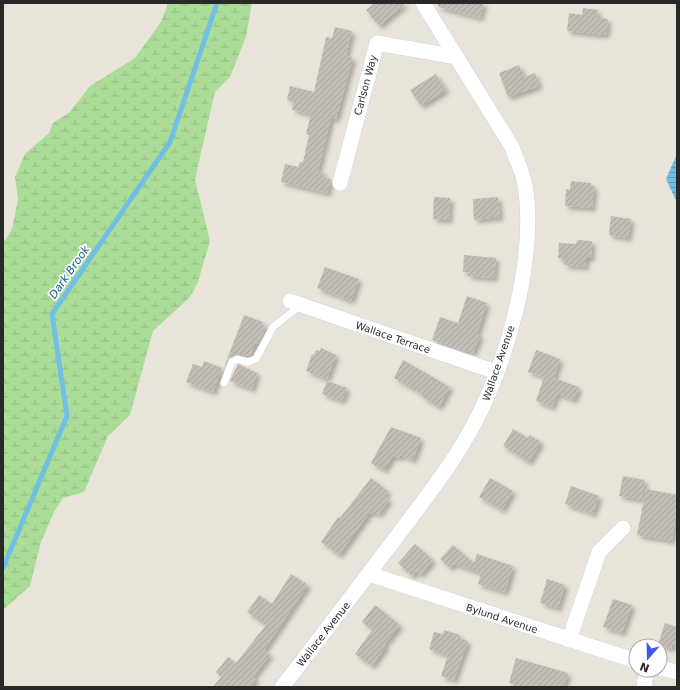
<svg xmlns="http://www.w3.org/2000/svg" width="680" height="690" viewBox="0 0 680 690" font-family="'DejaVu Sans',sans-serif">
  <style>
    .wetland { fill: url(#wetland-marsh) }
    .water { fill: url(#water-rules) }
    .lines { fill: none; stroke-linecap: round; stroke-linejoin: round }
    .stream { stroke: #72bfe6; stroke-width: 5 }
    .building { fill: url(#building-hatch); filter: url(#shadow) }
    .lane-casing { stroke: #cfd1e0; stroke-width: 8 }
    .street-casing { stroke: #cfd1e0; stroke-width: 16 }
    .lane { stroke: #fff; stroke-width: 7 }
    .street { stroke: #fff; stroke-width: 15 }
    .labels { text-anchor: middle; stroke-width: 3.5; stroke-linejoin: round; paint-order: stroke }
    .street-label { font-size: 10px; fill: #282828; stroke: #fff }
    .water-label { font-size: 11px; font-style: italic; fill: #155b8e; stroke: #fff }
  </style>
  <defs>
    <pattern id="wetland-marsh" width="20" height="14" patternUnits="userSpaceOnUse"><rect width="20" height="14" fill="#abdd99"/><path d="M1 5h8M5 5V1M11 12h8M15 12V8" fill="none" stroke="#93be84"/></pattern>
    <pattern id="water-rules" width="6" height="5" patternUnits="userSpaceOnUse"><rect width="6" height="5" fill="#72bfe6"/><path d="M0 2.5h6" fill="none" stroke="#5e9bba"/></pattern>
    <pattern id="building-hatch" width="6" height="6" patternUnits="userSpaceOnUse"><rect width="6" height="6" fill="#c2beb6"/><path d="M-1 1l2-2M0 6l6-6M5 7l2-2" fill="none" stroke="#a7a39c"/></pattern>
    <filter id="shadow"><feDropShadow dx="3.5" dy="3.5" stdDeviation="2" flood-color="#0004"/></filter>
  </defs>
  <rect width="100%" height="100%" fill="#e9e4da"/>
  <polygon class="wetland" points="168,3 252,3 246,37 230,77 215,92 195,179 210,241 198,282 190,297 153,331 130,415 108,436 84,492 63,498 54,512 41,542 30,586 3,610 3,244 12,229 18,199 15,177 25,154 49,133 53,123 70,112 90,86 135,58 161,22"/>
  <polygon class="water" points="677,154 677,203 666,179"/>
  <g class="lines">
    <polyline class="stream" points="3,568 67,416 52,314 170,142 217,3"/>
  </g>
  <g class="building">
    <polygon points="375,3 406,3 379,26 366,10"/>
    <polygon points="438,3 484,3 480,18 438,7"/>
    <polygon points="583,8 598,10 597,18 608,19 606,35 567,31 569,13 582,15"/>
    <polygon points="335,27 352,31 346,56 353,58 336,119 331,118 318,171 324,172 322,177 331,179 327,193 281,182 285,164 298,167 300,162 303,162 309,135 306,134 311,114 292,110 294,102 287,100 290,86 314,92 326,37 332,38"/>
    <polygon points="519,65 524,77 535,73 539,86 508,97 499,73"/>
    <polygon points="436,74 446,90 421,106 410,90"/>
    <polygon points="571,181 591,183 591,186 594,186 592,208 565,206 566,189 570,190"/>
    <polygon points="434,197 450,198 449,220 433,219"/>
    <polygon points="498,197 500,217 474,220 473,199"/>
    <polygon points="611,216 631,219 628,238 609,235"/>
    <polygon points="577,240 592,241 591,258 586,258 585,267 564,265 565,259 558,258 559,243 576,244"/>
    <polygon points="464,255 496,258 494,278 468,276 469,272 463,272"/>
    <polygon points="325,267 359,279 351,301 317,288"/>
    <polygon points="467,296 487,303 477,334 480,336 473,353 467,350 466,352 432,340 440,317 458,323"/>
    <polygon points="244,315 263,322 262,325 266,326 260,341 258,344 255,343 250,356 237,354 229,358 220,378"/>
    <polygon points="321,348 336,355 327,379 306,371 312,354 314,355 316,350 320,351"/>
    <polygon points="536,350 560,359 554,378 579,387 574,400 557,394 552,407 536,401 544,377 528,372"/>
    <polygon points="403,360 450,387 439,407 421,396 422,394 394,378"/>
    <polygon points="204,361 222,368 213,392 186,382 193,364 202,367"/>
    <polygon points="238,364 257,373 252,389 230,381"/>
    <polygon points="327,381 347,388 342,401 322,394"/>
    <polygon points="391,427 421,438 413,460 400,455 399,458 393,456 384,470 371,463"/>
    <polygon points="513,429 528,438 530,435 541,442 529,462 503,446"/>
    <polygon points="623,476 645,480 642,500 619,496"/>
    <polygon points="371,478 388,491 384,496 389,500 378,515 374,511 372,514 370,512 339,555 321,542 338,517 340,518"/>
    <polygon points="490,478 513,491 502,510 479,497"/>
    <polygon points="571,486 599,496 593,514 565,504"/>
    <polygon points="646,489 677,495 677,521 675,521 672,541 637,535"/>
    <polygon points="415,544 433,560 420,575 416,571 412,576 398,563"/>
    <polygon points="453,545 474,563 477,554 513,566 505,592 478,584 481,573 454,564 450,568 440,559"/>
    <polygon points="291,574 308,585 264,650 270,655 253,677 256,680 250,687 213,687 221,677 216,672 228,657 236,663 266,625 247,612 259,595 272,604"/>
    <polygon points="547,579 565,585 558,608 540,603"/>
    <polygon points="613,599 632,605 622,633 603,627"/>
    <polygon points="375,605 400,625 384,645 386,646 372,666 355,654 372,630 362,622"/>
    <polygon points="665,623 677,627 677,646 672,644 671,649 658,644"/>
    <polygon points="444,630 460,635 460,638 468,641 454,680 441,676 448,655 429,649 434,632 443,634"/>
    <polygon points="516,658 568,673 564,687 512,687 513,684 509,683"/>
  </g>
  <g class="lines">
    <defs>
      <polyline id="lane" points="224,383 232,362 237,359 248,362 256,359 273,327 301,305"/>
      <g id="street">
        <polyline points="340,183 377,43 457,57"/>
        <polyline points="290,301 496,372"/>
        <polyline points="369,574 636,661"/>
        <polyline points="569,640 599,552 623,528"/>
        <polyline points="660,668 677,672"/>
        <path d="M282,687C321,637 359,586 398,535C424,500 452,465 473,426C507,362 537,258 525,185C523,172 516,160 512,147L423,3"/>
        <polyline points="644,687 647,670"/>
      </g>
    </defs>
    <use href="#lane" class="lane-casing"/>
    <use href="#street" class="street-casing"/>
    <use href="#lane" class="lane"/>
    <use href="#street" class="street"/>
  </g>
  <g class="labels">
    <g class="street-label">
      <text transform="translate(365 85) rotate(-75)" y="4">Carlson Way</text>
      <text transform="translate(393 337) rotate(19)" y="4">Wallace Terrace</text>
      <text transform="translate(498 363) rotate(-71)" y="4">Wallace Avenue</text>
      <text transform="translate(502 618) rotate(18)" y="4">Bylund Avenue</text>
      <text transform="translate(323 634) rotate(-52)" y="4">Wallace Avenue</text>
    </g>
    <g class="water-label">
      <text transform="translate(69 272) rotate(-55)" y="4">Dark Brook</text>
    </g>
  </g>
  <rect width="680" height="690" fill="none" stroke="#282828" stroke-width="8"/>
  <g transform="translate(648 658) rotate(200)"><circle r="19" fill="#ffffff" stroke="#a9a9a9"/>
  <path d="M0-3L7 15L0 10L-7 15Z" fill="#4255ee"/>
  <text y="-6" font-size="11" font-weight="bold" text-anchor="middle" fill="#282828">N</text>
  </g>
</svg>
